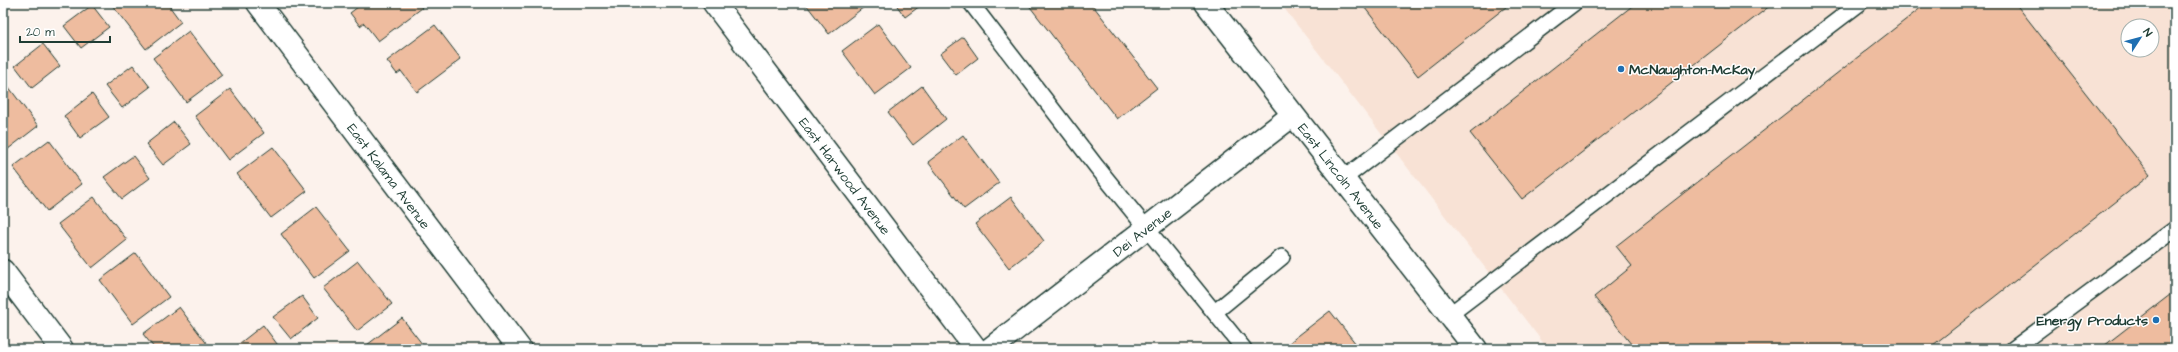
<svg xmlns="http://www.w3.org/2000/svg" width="2178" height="352" viewBox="0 0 2178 352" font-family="'Architects Daughter',sans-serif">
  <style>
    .built { fill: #f8e2d5; fill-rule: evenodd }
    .building { fill: #eebc9f; stroke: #1f3d34 }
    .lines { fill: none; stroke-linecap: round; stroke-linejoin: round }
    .service-casing { stroke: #1f3d34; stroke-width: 18 }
    .minor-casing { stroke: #1f3d34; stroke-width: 25 }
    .tertiary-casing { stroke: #1f3d34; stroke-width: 25 }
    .service { stroke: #fff; stroke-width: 15 }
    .minor { stroke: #fff; stroke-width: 22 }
    .tertiary { stroke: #fff; stroke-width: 22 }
    .poi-dot { fill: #1f6fb2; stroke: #fff; stroke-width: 1.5 }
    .labels { text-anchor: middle; stroke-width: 3; stroke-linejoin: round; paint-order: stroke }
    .poi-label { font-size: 14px; font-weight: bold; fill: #1f3d34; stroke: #fff; text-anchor: start }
    .street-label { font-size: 14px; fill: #1f3d34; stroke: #fff }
  </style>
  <rect width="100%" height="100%" fill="#fcf2ec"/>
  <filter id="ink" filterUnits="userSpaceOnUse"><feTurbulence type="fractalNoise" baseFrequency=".025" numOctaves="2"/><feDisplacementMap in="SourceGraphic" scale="8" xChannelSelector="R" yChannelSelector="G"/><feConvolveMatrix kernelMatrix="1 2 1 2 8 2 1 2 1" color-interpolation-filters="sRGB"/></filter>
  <g filter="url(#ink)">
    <path class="built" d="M1280,3H2175V349H1548ZM2128,26H2152V50H2128Z"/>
    <g class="building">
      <polygon points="114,3 167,3 181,22 146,49 112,5"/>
      <polygon points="363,3 418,3 422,8 378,41 364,23 360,26 350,13"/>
      <polygon points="805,3 861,3 864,7 829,34"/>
      <polygon points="895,3 924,3 905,17"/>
      <polygon points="1027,3 1091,3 1157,88 1117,119"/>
      <polygon points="1361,3 1511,3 1418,76"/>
      <polygon points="1636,3 1770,3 1771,5 1522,199 1470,133"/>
      <polygon points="1927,3 2015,3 2150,175 1928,349 1635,349 1594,297 1632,266 1616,246"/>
      <polygon points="92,5 109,27 81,48 64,26"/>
      <polygon points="878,24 911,68 875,95 842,51"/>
      <polygon points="435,25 461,59 417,92 401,71 397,74 387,61"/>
      <polygon points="189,31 222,75 186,102 153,58"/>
      <polygon points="963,37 978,58 956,75 940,54"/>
      <polygon points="43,44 60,66 32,88 15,66"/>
      <polygon points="133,65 150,87 122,108 105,86"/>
      <polygon points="5,82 38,126 3,153 3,83"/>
      <polygon points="922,86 946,119 913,145 888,112"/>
      <polygon points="230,89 264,133 228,160 195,116"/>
      <polygon points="92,94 109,117 80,138 64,116"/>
      <polygon points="174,122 191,144 163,165 146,144"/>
      <polygon points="963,135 999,183 964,209 928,162"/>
      <polygon points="49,140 82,184 47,211 13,167"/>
      <polygon points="273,147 307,191 271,218 237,174"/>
      <polygon points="133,156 150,178 122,199 104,177"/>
      <polygon points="94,197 127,240 92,268 58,224"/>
      <polygon points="1011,197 1044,241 1009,268 975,224"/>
      <polygon points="316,207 350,251 314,278 281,234"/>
      <polygon points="136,253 169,297 133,324 100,280"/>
      <polygon points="358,261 392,304 357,331 323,288"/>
      <polygon points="2175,291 2175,349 2100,349"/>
      <polygon points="302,296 318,318 291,339 273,317"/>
      <polygon points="179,307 211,349 155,349 143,334"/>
      <polygon points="1330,311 1360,349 1296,349 1290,342"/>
      <polygon points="402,318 426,349 370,349 367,345"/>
      <polygon points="263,325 280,348 237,349 235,347"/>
    </g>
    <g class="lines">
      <defs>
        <g id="service">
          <polyline points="971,3 1096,166 1244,349"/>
          <polyline points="1343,179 1574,3"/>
          <polyline points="1215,312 1282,257"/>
          <polyline points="1449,315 1860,3"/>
          <polyline points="2013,349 2175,229"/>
        </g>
        <g id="minor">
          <polyline points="258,3 520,349"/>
          <polyline points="714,3 976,349"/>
          <polyline points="3,271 62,349"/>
          <polyline points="990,349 1293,115"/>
        </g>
        <polyline id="tertiary" points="1206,3 1476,349"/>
      </defs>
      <use href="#service" class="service-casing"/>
      <use href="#minor" class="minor-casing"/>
      <use href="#tertiary" class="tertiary-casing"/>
      <use href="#service" class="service"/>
      <use href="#minor" class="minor"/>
      <use href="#tertiary" class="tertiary"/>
    </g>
  </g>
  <g class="poi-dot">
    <circle cx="1621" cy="69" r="4"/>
    <circle cx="2156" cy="320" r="4"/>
  </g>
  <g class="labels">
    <g class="poi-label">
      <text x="1629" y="74">McNaughton-McKay</text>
      <text x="2148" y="325" text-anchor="end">Energy Products</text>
    </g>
    <g class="street-label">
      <text transform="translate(389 176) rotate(53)" y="5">East Kalama Avenue</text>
      <text transform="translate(845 176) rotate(53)" y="5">East Harwood Avenue</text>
      <text transform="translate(1341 176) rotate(52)" y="5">East Lincoln Avenue</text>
      <text transform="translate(1142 232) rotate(-38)" y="5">Dei Avenue</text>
    </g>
  </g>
  <rect width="2178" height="352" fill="none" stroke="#fff" stroke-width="16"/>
  <rect x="8" y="8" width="2162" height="336" fill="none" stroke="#1f3d34" stroke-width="1.5" filter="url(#ink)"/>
  <g transform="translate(2140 38) rotate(54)"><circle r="19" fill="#ffffff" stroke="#a5b1ae"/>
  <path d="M0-3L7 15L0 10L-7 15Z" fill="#1f6fb2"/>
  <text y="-6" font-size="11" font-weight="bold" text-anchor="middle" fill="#1f3d34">N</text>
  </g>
  <path d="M20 36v6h90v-6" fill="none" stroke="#1f3d34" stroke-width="2"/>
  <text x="26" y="36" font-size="12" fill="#1f3d34" stroke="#ffffff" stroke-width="3" paint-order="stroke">20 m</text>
</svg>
